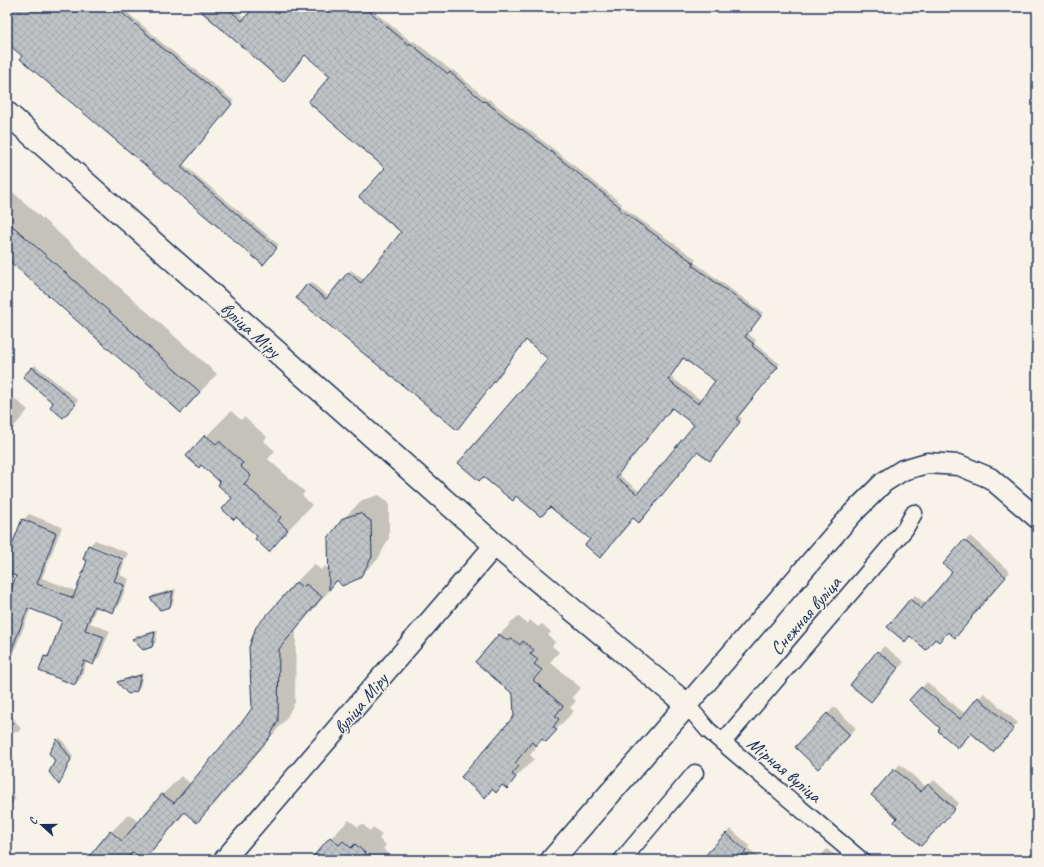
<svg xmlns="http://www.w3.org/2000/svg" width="1044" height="867" viewBox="0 0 1044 867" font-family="Caveat,sans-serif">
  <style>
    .shadow { fill: #0003; fill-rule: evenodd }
    .building { fill: url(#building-cross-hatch); stroke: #1b2f5e; fill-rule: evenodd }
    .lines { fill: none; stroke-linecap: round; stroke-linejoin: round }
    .minor-casing { stroke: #1b2f5e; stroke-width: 19 }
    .tertiary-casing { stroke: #1b2f5e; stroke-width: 23 }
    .secondary-casing { stroke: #1b2f5e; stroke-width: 25 }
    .minor { stroke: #f7f3e8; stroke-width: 16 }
    .tertiary { stroke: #f7f3e8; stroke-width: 20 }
    .secondary { stroke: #f7f3e8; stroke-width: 22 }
    .labels { text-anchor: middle; stroke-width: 3; stroke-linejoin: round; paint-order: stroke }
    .street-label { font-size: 19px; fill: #1b2f5e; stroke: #f7f3e8 }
  </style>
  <defs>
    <pattern id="building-cross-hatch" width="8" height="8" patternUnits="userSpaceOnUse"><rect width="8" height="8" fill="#c0c3c5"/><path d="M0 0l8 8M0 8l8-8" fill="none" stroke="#a4a8ac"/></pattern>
  </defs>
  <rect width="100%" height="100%" fill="#f7f3e8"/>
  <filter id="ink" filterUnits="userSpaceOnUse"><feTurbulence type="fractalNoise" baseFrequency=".025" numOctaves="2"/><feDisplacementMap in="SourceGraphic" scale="8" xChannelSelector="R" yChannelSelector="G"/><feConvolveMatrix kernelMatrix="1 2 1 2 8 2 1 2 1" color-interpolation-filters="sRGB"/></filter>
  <g filter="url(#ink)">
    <g class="shadow">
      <polygon points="7,7 121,7 156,37 156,38 234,101 183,164 279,245 265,261 7,41"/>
      <path d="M197,7H232L246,19L256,7H368L412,42L414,41L452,71L453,70L488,100L489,99L525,128V127L561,155L622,204L621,206L696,259L694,262L763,313L748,334L756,340L754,343L780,364L738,416L742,419L713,457L697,451L633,517L591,539L549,359L526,339L297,298L311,282L329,297L351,270L364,280L402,232L386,167L332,76L305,54ZM684,357L717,381L702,401L670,376ZM672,407L695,425L640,492L618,474Z"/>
      <polygon points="7,187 217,374 181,412 7,257"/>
      <polygon points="35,365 78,400 66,414 24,377"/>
      <polygon points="7,392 28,410 7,435"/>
      <polygon points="231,411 241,420 244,417 267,437 264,441 275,451 268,459 305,492 302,495 312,505 269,550 258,536 233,498 221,482 201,464 187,456"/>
      <polygon points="379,495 389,502 389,538 378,559 359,577 338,580 296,630 295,702 286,719 215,804 197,822 186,812 161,841 143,859 134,852 127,860 87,860 111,832 129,814 139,823 163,794 181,776 191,784 254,708 296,582 314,564 321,570 325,566 330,570 344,518 362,500"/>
      <polygon points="29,514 62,527 42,578 76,591 88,560 89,546 95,540 128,553 126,559 91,545 91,548 125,561 120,575 129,579 119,606 113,612 97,606 90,623 110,631 99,658 93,664 87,661 81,678 75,684 45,657 52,650 63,620 31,608 14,652 7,658 7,592 11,593 17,576 7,572 7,548 8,547 12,548 23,520"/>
      <polygon points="970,536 1010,572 975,612 976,613 960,632 948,631 939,641 911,600 915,595 926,604 953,572 944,564"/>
      <polygon points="176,589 173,603 170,606 151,598 153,595"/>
      <polygon points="518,616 527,624 530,620 538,627 542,624 551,632 548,635 555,642 552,646 559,652 550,662 581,688 572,697 576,701 570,708 574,711 546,740 543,738 532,744 536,748 530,755 534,759 506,787 503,784 496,791 493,788 485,796 515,716 514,693 476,661 500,634"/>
      <polygon points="158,630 155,644 152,647 133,639 136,636"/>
      <polygon points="884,646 904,662 877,695 851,685"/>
      <polygon points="143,673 140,687 137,690 118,682 121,680"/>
      <polygon points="927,682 965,714 984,693 1018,723 998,746 971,732 942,728 922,688"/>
      <polygon points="834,707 856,728 824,762 796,747"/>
      <polygon points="8,710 21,729 18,732 7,733"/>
      <polygon points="60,737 73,756 61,781 59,783 56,761 51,753"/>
      <polygon points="900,764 926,787 934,780 959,803 926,840 873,795"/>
      <polygon points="7,790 16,798 7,809"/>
      <polygon points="349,820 358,827 362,824 370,831 373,827 382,835 379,839 386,845 383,849 390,855 386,860 312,860 331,838"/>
      <polygon points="731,829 750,846 748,848 762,860 702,860"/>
      <polygon points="827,849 838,857 835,860 817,860"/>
    </g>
    <g class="building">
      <polygon points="7,7 115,7 154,40 154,41 232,104 181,167 277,248 263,265 20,59 22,56 7,43"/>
      <path d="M196,7H226L242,21L254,7H364L409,45L410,43L448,74L450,72L484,102L485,101L521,130L522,129L559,158L620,207L619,209L694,263L692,265L761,316L745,337L754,344L752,346L778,367L736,419L740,422L710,461L697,452L639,523L633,518L600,558L585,545L590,539L550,507L541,517L516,496L513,501L483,477L479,481L458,463L548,359L526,340L457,430L296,298L307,284L326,299L348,272L361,283L401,232L359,197L385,168L308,102L330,76L305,55L283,82ZM683,358L715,381L698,404L668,380ZM672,408L694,425L637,494L616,477Z"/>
      <polygon points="7,221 200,392 181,413 7,259"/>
      <polygon points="32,367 76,404 63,418 50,407 53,403 23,377"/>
      <polygon points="205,435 216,444 219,441 243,463 240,466 251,476 244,484 281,517 278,521 288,530 269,552 255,539 257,536 236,517 234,520 222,509 232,498 218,485 220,482 201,465 199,468 186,456"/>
      <polygon points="360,513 371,521 372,557 360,578 342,586 337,580 329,590 328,538 343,518"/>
      <polygon points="22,519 56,533 37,584 73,598 87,561 83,559 88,545 123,559 114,581 124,585 113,613 94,606 85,630 104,637 93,665 84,661 75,685 39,671 44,656 48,657 62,621 28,608 8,659 7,658 7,600 16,576 7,573 7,558"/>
      <polygon points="964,540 1006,577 971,617 972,618 955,638 948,632 939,642 935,639 926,650 910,636 905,642 887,627 910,599 921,609 952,572 943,564"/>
      <polygon points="296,582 303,588 306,584 322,597 279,649 278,721 269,738 197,823 184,812 144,860 133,852 126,860 86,860 110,831 122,841 162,794 174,803 245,718 252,708 249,647 256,627"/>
      <polygon points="173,591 170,607 160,610 150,598"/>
      <polygon points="155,632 152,647 143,650 132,639"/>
      <polygon points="499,634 508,641 512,638 520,645 523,641 534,650 530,654 538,660 534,664 542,670 533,680 563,706 555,716 559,719 553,727 557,730 546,742 542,739 536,746 532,742 515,763 519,766 512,774 516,777 507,789 502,785 496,793 492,789 485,798 461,777 514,716 513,694 475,662"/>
      <polygon points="877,651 898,668 871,702 850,685"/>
      <polygon points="141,675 137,691 128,694 117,682"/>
      <polygon points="921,687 960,719 978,697 1014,729 993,752 971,733 958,748 938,731 940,728 909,700"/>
      <polygon points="827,713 850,735 818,769 795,747"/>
      <polygon points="57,739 71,759 59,785 49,772 55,761 49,753"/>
      <polygon points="894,769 921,792 928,784 955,809 921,846 894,822 897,818 871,795"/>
      <polygon points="726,833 746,851 738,860 701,860"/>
      <polygon points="330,837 339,845 343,841 351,848 355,844 373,860 310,860"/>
    </g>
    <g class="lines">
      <defs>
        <g id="minor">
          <polyline points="687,705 708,730 861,860"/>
          <polyline points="723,742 905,529 914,513"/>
          <polyline points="622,860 695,773"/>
        </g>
        <g id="tertiary">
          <polyline points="687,705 853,513 884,482 903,470 927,463 959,465 990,478 1037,518"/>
          <polyline points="224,860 495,545"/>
        </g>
        <polyline id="secondary" points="7,113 495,545 687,705 552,860"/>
      </defs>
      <use href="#minor" class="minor-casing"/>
      <use href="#tertiary" class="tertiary-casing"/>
      <use href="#secondary" class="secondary-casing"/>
      <use href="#minor" class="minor"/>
      <use href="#tertiary" class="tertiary"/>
      <use href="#secondary" class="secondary"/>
    </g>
  </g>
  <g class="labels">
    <g class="street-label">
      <text transform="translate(251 329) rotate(42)" y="7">вуліца Міру</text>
      <text transform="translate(805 615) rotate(-49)" y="7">Снежная вуліца</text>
      <text transform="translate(360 703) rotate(-50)" y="7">вуліца Міру</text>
      <text transform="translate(785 769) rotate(40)" y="7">Мірная вуліца</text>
    </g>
  </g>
  <rect width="1044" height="867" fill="none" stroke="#f7f3e8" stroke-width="24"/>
  <rect x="12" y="12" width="1020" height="843" fill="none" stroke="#1b2f5e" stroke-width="1.5" filter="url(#ink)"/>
  <g transform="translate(42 825) rotate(291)" stroke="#f7f3e8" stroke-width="3" paint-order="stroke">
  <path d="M0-3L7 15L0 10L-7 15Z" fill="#1b2f5e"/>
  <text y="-6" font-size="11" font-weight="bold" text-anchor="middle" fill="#1b2f5e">С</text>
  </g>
</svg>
